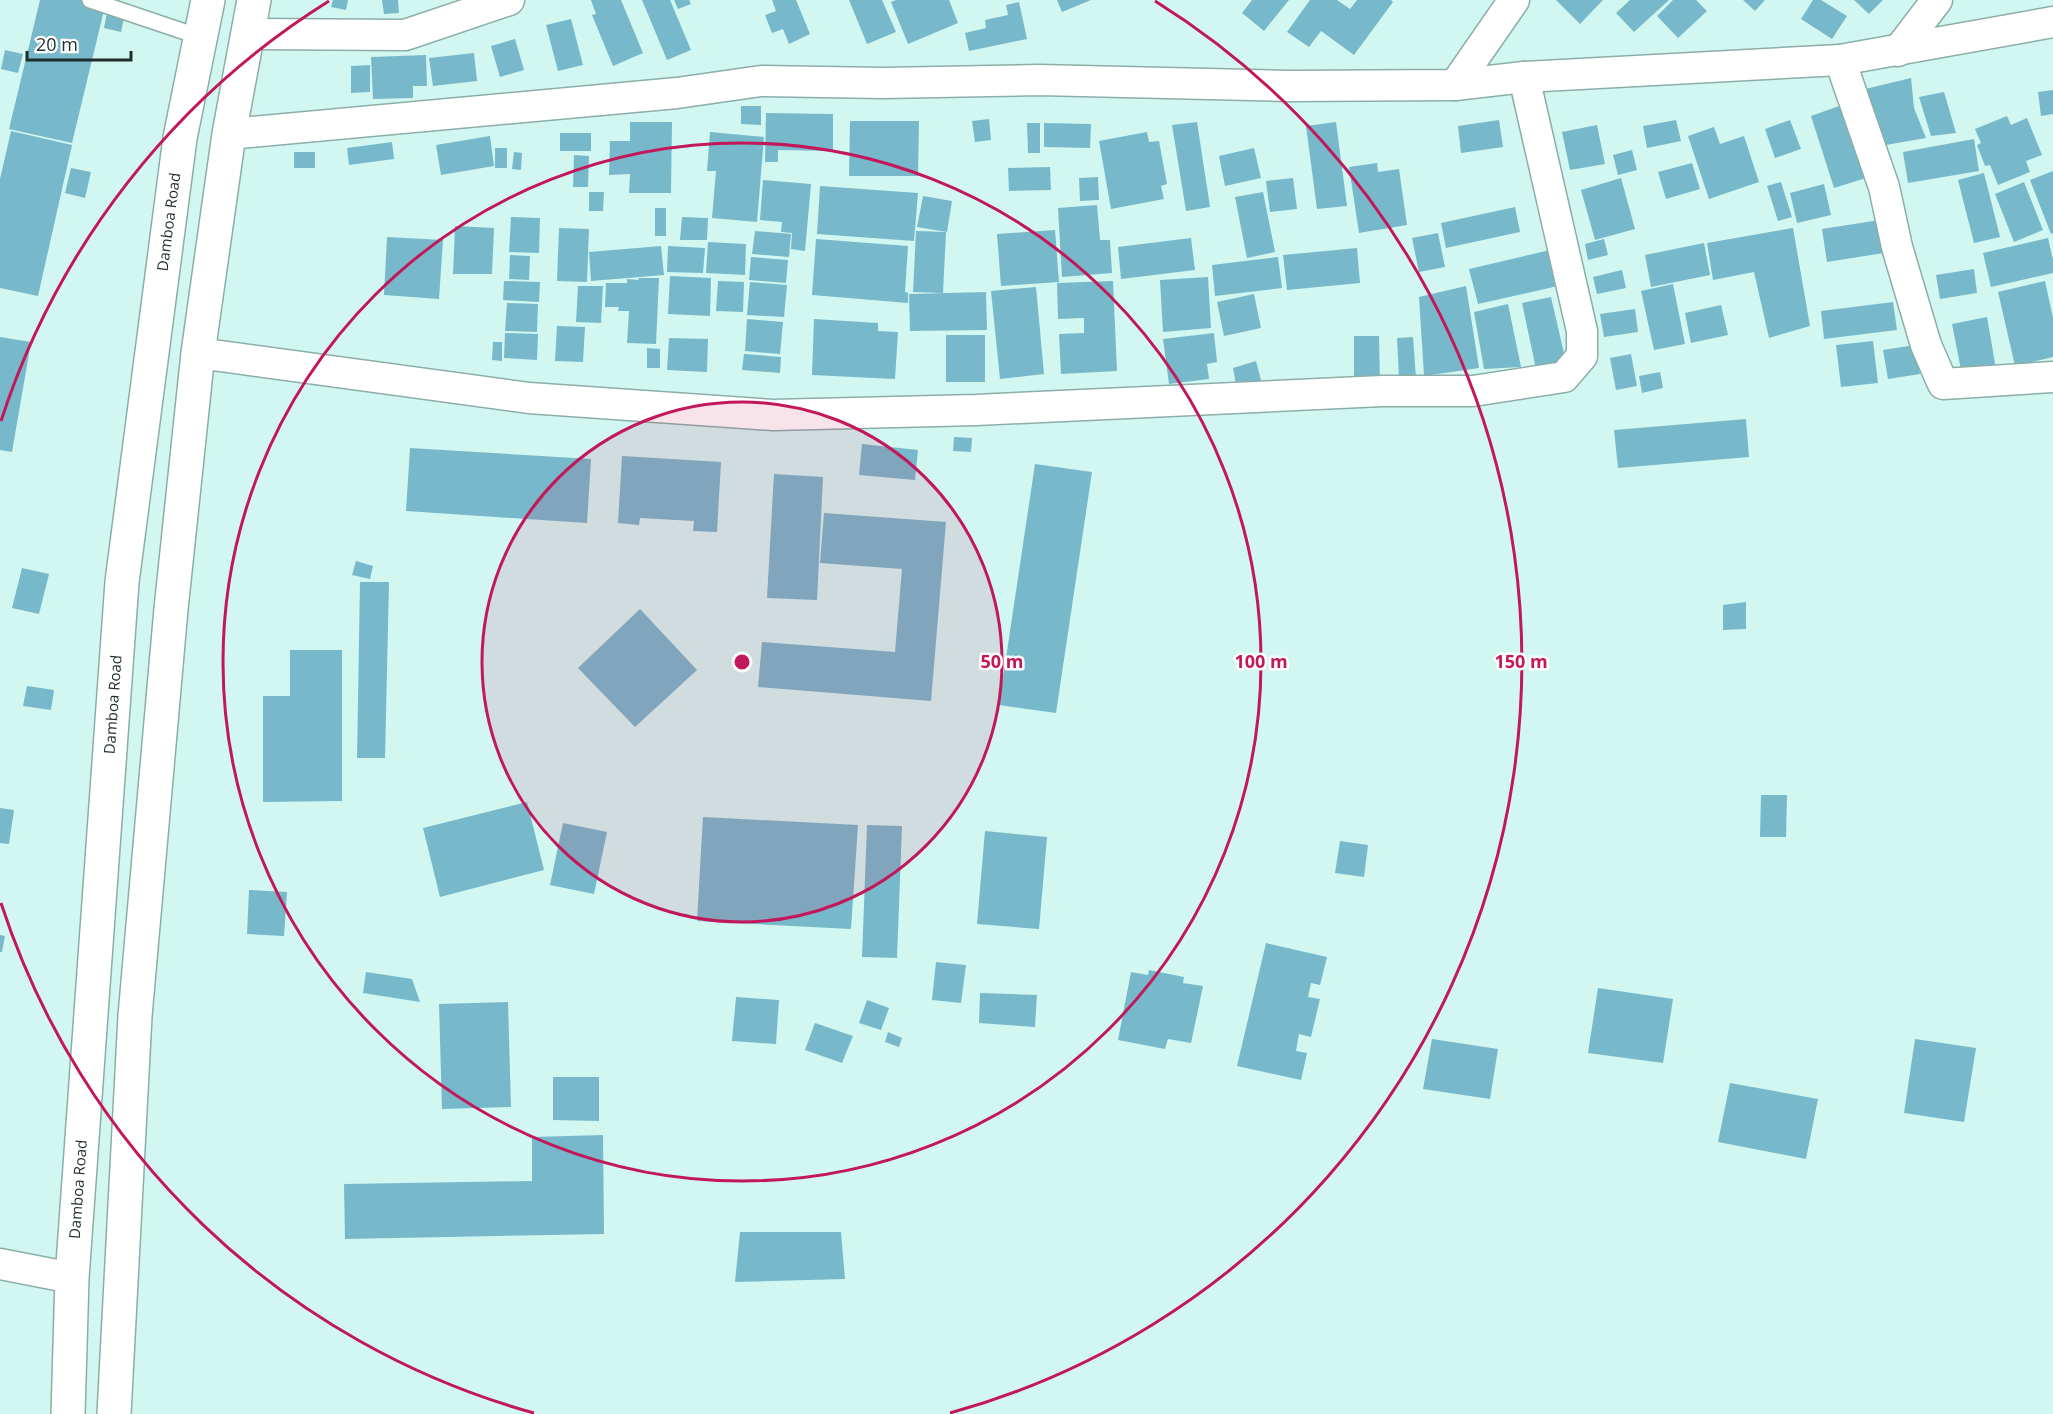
<svg xmlns="http://www.w3.org/2000/svg" width="2053" height="1414" viewBox="0 0 2053 1414" font-family="'Open Sans',sans-serif">
  <style>
    .building { fill: #77b9ca }
    .lines { fill: none; stroke-linecap: round; stroke-linejoin: round }
    .lane-casing { stroke: #8baea8; stroke-width: 18 }
    .street-casing { stroke: #8baea8; stroke-width: 33 }
    .primary-casing { stroke: #8baea8; stroke-width: 36 }
    .lane { stroke: #fff; stroke-width: 15 }
    .street { stroke: #fff; stroke-width: 30 }
    .primary { stroke: #fff; stroke-width: 33 }
    .ring { fill: none; stroke: #c2185b; stroke-width: 3 }
    .labels { text-anchor: middle; stroke-width: 5; stroke-linejoin: round; paint-order: stroke }
    .street-label { font-size: 15px; fill: #1f2d2b; stroke: #fff }
    .centre { fill: #c2185b; stroke: #fff; stroke-width: 3 }
    .ring-label { font-size: 18px; text-anchor: middle; font-weight: bold; fill: #c2185b; stroke: #fff; stroke-width: 5; stroke-linejoin: round; paint-order: stroke }
  </style>
  <rect width="100%" height="100%" fill="#d2f7f1"/>
  <g class="building">
    <polygon points="40,0 98,0 106,2 72,143 9,129"/>
    <polygon points="333,0 348,0 346,10 331,7"/>
    <polygon points="382,0 398,0 399,13 384,14"/>
    <polygon points="591,0 621,0 643,53 613,66 592,15 596,14"/>
    <polygon points="642,0 670,0 691,50 667,60"/>
    <polygon points="674,0 689,0 691,4 678,9"/>
    <polygon points="772,0 796,0 810,34 789,44 783,29 772,33 765,15 776,11"/>
    <polygon points="849,0 882,0 896,32 867,44"/>
    <polygon points="896,0 949,0 958,23 908,44 891,2"/>
    <polygon points="1057,0 1091,0 1062,12"/>
    <polygon points="1252,0 1289,0 1264,31 1242,13"/>
    <polygon points="1310,0 1337,0 1350,9 1357,0 1391,0 1393,2 1354,55 1321,31 1309,47 1287,32"/>
    <polygon points="1556,0 1603,0 1580,24"/>
    <polygon points="1630,0 1669,0 1634,32 1616,13"/>
    <polygon points="1673,0 1696,0 1707,11 1678,38 1657,16"/>
    <polygon points="1743,0 1765,0 1755,11"/>
    <polygon points="1813,0 1821,0 1847,16 1832,39 1801,19"/>
    <polygon points="1854,0 1883,0 1869,14"/>
    <polygon points="109,1 127,4 121,32 104,28"/>
    <polygon points="1019,2 1027,39 969,51 965,33 986,28 985,20 1008,15 1006,5"/>
    <polygon points="571,19 583,65 558,71 546,25"/>
    <polygon points="515,39 524,70 500,77 491,46"/>
    <polygon points="5,50 23,54 18,73 1,69"/>
    <polygon points="474,53 477,81 433,86 429,58"/>
    <polygon points="426,55 427,86 413,86 413,98 373,99 371,57"/>
    <polygon points="370,65 370,92 351,93 351,66"/>
    <polygon points="1911,78 1914,108 1926,138 1880,146 1857,91"/>
    <polygon points="2053,90 2053,114 2041,116 2038,92"/>
    <polygon points="1944,92 1956,133 1931,136 1919,97"/>
    <polygon points="1842,105 1866,178 1834,188 1811,116"/>
    <polygon points="741,106 761,106 761,125 741,124"/>
    <polygon points="766,113 833,114 833,151 778,150 778,162 765,162"/>
    <polygon points="2007,116 2011,125 2027,118 2042,155 2026,161 2030,172 1998,185 1990,165 1985,166 1977,145 1981,143 1975,129"/>
    <polygon points="989,119 991,140 975,142 972,121"/>
    <polygon points="1499,120 1503,147 1461,153 1458,126"/>
    <polygon points="1676,120 1681,141 1647,148 1643,126"/>
    <polygon points="1790,120 1801,149 1775,158 1765,129"/>
    <polygon points="850,121 919,121 918,176 849,176"/>
    <polygon points="630,122 672,122 671,193 629,193 630,174 609,175 610,141 630,141"/>
    <polygon points="1197,122 1210,207 1186,211 1172,125"/>
    <polygon points="1336,122 1347,206 1317,209 1306,126"/>
    <polygon points="1027,123 1040,123 1040,153 1028,153"/>
    <polygon points="1044,123 1091,124 1090,148 1044,147"/>
    <polygon points="1597,125 1605,164 1570,170 1562,132"/>
    <polygon points="1714,127 1720,144 1744,136 1759,182 1709,199 1688,136"/>
    <polygon points="11,131 72,145 38,296 0,288 0,179"/>
    <polygon points="710,132 764,137 757,222 712,218 716,171 707,171"/>
    <polygon points="1147,132 1149,142 1159,141 1167,184 1161,186 1164,199 1111,209 1099,141"/>
    <rect x="560" y="133" width="31" height="18"/>
    <polygon points="490,136 494,166 441,175 436,145"/>
    <polygon points="1974,139 1979,171 1908,183 1903,152"/>
    <polygon points="392,142 394,159 349,165 347,148"/>
    <rect x="495" y="148" width="12" height="20"/>
    <polygon points="1254,148 1261,178 1225,186 1219,156"/>
    <polygon points="1632,150 1637,170 1618,175 1613,155"/>
    <rect x="294" y="152" width="21" height="16"/>
    <polygon points="514,152 522,153 521,170 512,169"/>
    <polygon points="574,155 589,156 588,187 573,187"/>
    <polygon points="1377,163 1378,172 1399,169 1407,225 1359,233 1349,167"/>
    <polygon points="1692,163 1700,189 1666,199 1658,172"/>
    <polygon points="1050,167 1051,190 1009,191 1008,168"/>
    <polygon points="71,168 91,172 85,198 65,193"/>
    <polygon points="2053,171 2053,233 2051,234 2030,180"/>
    <polygon points="1984,173 2000,237 1974,243 1958,180"/>
    <polygon points="1098,177 1099,200 1080,201 1079,178"/>
    <polygon points="1293,178 1297,209 1270,212 1266,181"/>
    <polygon points="1621,178 1635,229 1595,240 1581,190"/>
    <polygon points="763,180 811,184 805,251 791,249 792,233 781,232 782,222 760,220"/>
    <polygon points="1781,182 1792,217 1778,221 1767,186"/>
    <polygon points="2024,182 2043,230 2014,242 1995,194"/>
    <polygon points="1824,184 1831,215 1797,223 1790,193"/>
    <polygon points="820,186 918,193 914,241 817,234"/>
    <polygon points="589,192 604,192 603,211 589,211"/>
    <polygon points="1263,192 1275,252 1247,258 1235,197"/>
    <polygon points="923,196 952,201 947,232 917,227"/>
    <polygon points="1097,205 1100,240 1110,240 1112,273 1062,277 1058,208"/>
    <polygon points="1515,207 1520,232 1446,248 1441,223"/>
    <rect x="655" y="208" width="11" height="28"/>
    <polygon points="511,217 540,218 539,253 509,252"/>
    <polygon points="682,217 708,218 707,240 680,240"/>
    <polygon points="1886,219 1890,252 1827,262 1822,229"/>
    <polygon points="455,226 494,228 492,274 453,274"/>
    <polygon points="559,228 589,229 587,282 557,281"/>
    <polygon points="1793,228 1810,326 1769,338 1754,272 1713,280 1707,243"/>
    <polygon points="1055,230 1059,282 1001,286 997,234"/>
    <polygon points="755,231 791,234 789,257 752,254"/>
    <polygon points="916,231 946,232 943,293 913,292"/>
    <polygon points="1438,233 1445,267 1419,272 1412,238"/>
    <polygon points="387,237 443,240 439,299 384,295"/>
    <polygon points="1191,238 1195,270 1121,279 1118,247"/>
    <polygon points="2048,238 2053,260 2053,273 1991,287 1983,253"/>
    <polygon points="816,239 908,246 905,292 908,293 908,303 812,295"/>
    <polygon points="1604,239 1608,255 1588,260 1585,244"/>
    <polygon points="708,242 746,244 745,275 706,273"/>
    <polygon points="1704,243 1710,275 1651,287 1645,255"/>
    <polygon points="661,246 664,275 591,281 589,252"/>
    <polygon points="668,246 705,248 703,273 667,272"/>
    <polygon points="1357,248 1360,283 1287,290 1283,255"/>
    <polygon points="1550,250 1558,286 1478,304 1469,269"/>
    <polygon points="510,255 530,256 529,280 509,279"/>
    <polygon points="751,257 788,260 786,283 749,280"/>
    <polygon points="1278,257 1282,288 1215,296 1212,265"/>
    <polygon points="1974,269 1977,293 1940,299 1936,275"/>
    <polygon points="1622,270 1626,288 1597,294 1593,277"/>
    <polygon points="670,276 711,278 710,316 668,314"/>
    <polygon points="1208,277 1211,328 1163,332 1160,280"/>
    <polygon points="639,278 659,278 656,344 627,343 629,311 618,311 619,307 605,307 606,283 627,283 627,279 638,280"/>
    <polygon points="504,281 540,282 539,302 503,300"/>
    <polygon points="718,281 744,282 743,312 716,311"/>
    <polygon points="1113,281 1117,371 1061,374 1059,334 1084,333 1084,318 1058,319 1057,283"/>
    <polygon points="2045,281 2053,318 2053,357 2015,366 1998,292"/>
    <polygon points="750,282 787,285 784,317 747,315"/>
    <polygon points="1673,284 1685,344 1654,350 1641,291"/>
    <polygon points="578,286 603,286 601,323 576,322"/>
    <polygon points="1466,286 1479,368 1424,376 1419,297"/>
    <polygon points="1036,287 1044,374 1000,379 991,291"/>
    <polygon points="986,292 987,330 910,331 909,294"/>
    <polygon points="1254,294 1261,328 1224,336 1217,302"/>
    <polygon points="1551,297 1566,362 1536,369 1522,303"/>
    <polygon points="1893,302 1897,330 1824,339 1821,311"/>
    <polygon points="507,303 538,304 537,332 505,331"/>
    <polygon points="1508,304 1521,367 1484,369 1474,312"/>
    <polygon points="1721,305 1728,335 1691,343 1685,313"/>
    <polygon points="1635,309 1638,332 1604,337 1600,314"/>
    <polygon points="1987,317 1996,369 1962,375 1952,324"/>
    <polygon points="747,319 783,322 780,354 745,351"/>
    <polygon points="814,319 878,323 878,331 898,332 895,379 812,375"/>
    <polygon points="557,326 585,327 583,362 555,361"/>
    <polygon points="505,333 538,334 537,360 504,358"/>
    <polygon points="1214,333 1217,362 1207,364 1209,379 1169,384 1163,339"/>
    <rect x="946" y="335" width="39" height="47"/>
    <polygon points="1354,336 1379,336 1380,383 1354,384"/>
    <polygon points="0,337 31,342 12,452 0,450"/>
    <polygon points="1413,337 1416,378 1399,379 1397,338"/>
    <polygon points="669,338 708,339 707,372 667,370"/>
    <polygon points="1873,341 1878,383 1841,387 1836,345"/>
    <polygon points="493,342 502,342 502,361 492,360"/>
    <polygon points="1915,345 1920,374 1888,379 1883,350"/>
    <polygon points="647,348 660,349 660,368 647,368"/>
    <polygon points="744,354 781,357 780,373 742,370"/>
    <polygon points="1631,354 1637,386 1616,390 1610,358"/>
    <polygon points="1256,361 1263,388 1237,390 1233,368"/>
    <polygon points="1660,372 1663,388 1642,393 1639,376"/>
    <polygon points="1746,419 1749,457 1618,468 1614,430"/>
    <polygon points="954,437 972,438 971,452 953,451"/>
    <polygon points="862,444 918,450 915,480 859,475"/>
    <polygon points="410,448 591,459 587,523 406,511"/>
    <polygon points="622,456 721,462 717,532 693,531 694,521 640,518 639,525 618,523"/>
    <polygon points="1035,464 1092,472 1056,713 999,705"/>
    <polygon points="774,474 823,477 817,600 767,598"/>
    <polygon points="824,513 946,522 931,701 758,687 762,642 895,652 902,569 820,563"/>
    <polygon points="356,561 373,566 370,579 352,575"/>
    <polygon points="22,568 49,574 39,614 12,608"/>
    <polygon points="360,582 389,582 385,758 357,758"/>
    <polygon points="1746,602 1746,629 1723,630 1723,605"/>
    <polygon points="640,609 697,670 635,727 578,668"/>
    <polygon points="290,650 342,650 342,801 263,802 263,696 290,696"/>
    <polygon points="27,686 54,690 51,710 23,706"/>
    <polygon points="1761,795 1787,795 1786,837 1760,837"/>
    <polygon points="527,802 544,870 440,897 423,828"/>
    <polygon points="0,808 14,810 9,844 0,843"/>
    <polygon points="703,817 858,825 851,929 697,921"/>
    <polygon points="563,823 607,832 594,894 550,885"/>
    <polygon points="867,825 902,826 897,958 862,957"/>
    <polygon points="985,831 1047,837 1039,929 977,924"/>
    <polygon points="1340,841 1368,845 1364,877 1335,873"/>
    <polygon points="249,890 287,892 284,936 247,934"/>
    <polygon points="0,935 5,936 2,952 0,952"/>
    <polygon points="1266,943 1327,957 1320,985 1311,983 1308,997 1320,999 1311,1037 1299,1034 1296,1051 1307,1053 1301,1080 1237,1066"/>
    <polygon points="936,962 966,965 961,1003 932,1000"/>
    <polygon points="1149,970 1184,977 1183,983 1203,986 1191,1043 1168,1039 1165,1049 1118,1040 1131,972 1148,975"/>
    <polygon points="366,972 412,979 420,1002 363,993"/>
    <polygon points="1598,988 1673,999 1663,1063 1588,1053"/>
    <polygon points="980,993 1037,995 1035,1027 979,1023"/>
    <polygon points="736,997 779,1000 776,1044 732,1041"/>
    <polygon points="867,1000 889,1008 881,1030 859,1023"/>
    <polygon points="508,1002 511,1107 442,1109 439,1004"/>
    <polygon points="815,1023 853,1036 842,1063 805,1050"/>
    <polygon points="888,1032 902,1038 899,1047 885,1042"/>
    <polygon points="1432,1039 1498,1049 1490,1099 1423,1089"/>
    <polygon points="1915,1039 1976,1048 1964,1122 1904,1113"/>
    <polygon points="553,1077 599,1077 599,1121 553,1120"/>
    <polygon points="1730,1083 1818,1099 1806,1159 1718,1142"/>
    <polygon points="603,1135 604,1234 345,1239 344,1184 532,1181 532,1137"/>
    <polygon points="740,1232 841,1232 845,1279 735,1282"/>
  </g>
  <g class="lines">
    <defs>
      <polyline id="lane" points="90,0 200,37"/>
      <g id="street">
        <polyline points="247,34 405,35 509,0"/>
        <polyline points="1898,51 1937,0"/>
        <polyline points="1840,60 1884,187 1897,247 1926,345 1943,384 2053,377"/>
        <polyline points="1455,85 1514,0"/>
        <polyline points="229,134 677,93 761,81 883,83 1039,80 1288,86 1455,85 1524,77 1840,60 2053,22"/>
        <polyline points="198,353 529,398 773,415 976,410 1382,391 1473,391 1564,377 1582,356 1582,331 1524,77"/>
        <polyline points="0,1264 72,1278"/>
      </g>
      <g id="primary">
        <path id="s1" d="M68,1414L72,1278L122,582L180,138L208,0"/>
        <polyline points="114,1414 135,1016 171,609 198,353 229,134 254,0"/>
      </g>
    </defs>
    <use href="#lane" class="lane-casing"/>
    <use href="#street" class="street-casing"/>
    <use href="#primary" class="primary-casing"/>
    <use href="#lane" class="lane"/>
    <use href="#street" class="street"/>
    <use href="#primary" class="primary"/>
  </g>
  <circle cx="742" cy="662" r="260" fill="#c2185b" fill-opacity=".12"/>
  <g class="ring">
    <circle cx="742" cy="662" r="260"/>
    <circle cx="742" cy="662" r="519"/>
    <path d="M534 1413A779 779 0 0 1 1 903M1 421A779 779 0 0 1 329 1M1155 1A779 779 0 0 1 950 1413"/>
  </g>
  <g class="labels">
    <g class="street-label">
      <text dy="5" stroke="none"><textPath href="#s1" startOffset="1197">Damboa Road</textPath></text>
      <text dy="5" stroke="none"><textPath href="#s1" startOffset="711">Damboa Road</textPath></text>
      <text dy="5" stroke="none"><textPath href="#s1" startOffset="225">Damboa Road</textPath></text>
    </g>
  </g>
  <circle cx="742" cy="662" r="9" class="centre"/>
  <g class="ring-label">
    <text x="1002" y="668">50 m</text>
    <text x="1261" y="668">100 m</text>
    <text x="1521" y="668">150 m</text>
  </g>
  <path d="M27 51v9h104v-9" fill="none" stroke="#1f2d2b" stroke-width="3"/>
  <text x="36" y="51" font-size="18" fill="#1f2d2b" stroke="#ffffff" stroke-width="4.5" paint-order="stroke">20 m</text>
</svg>
